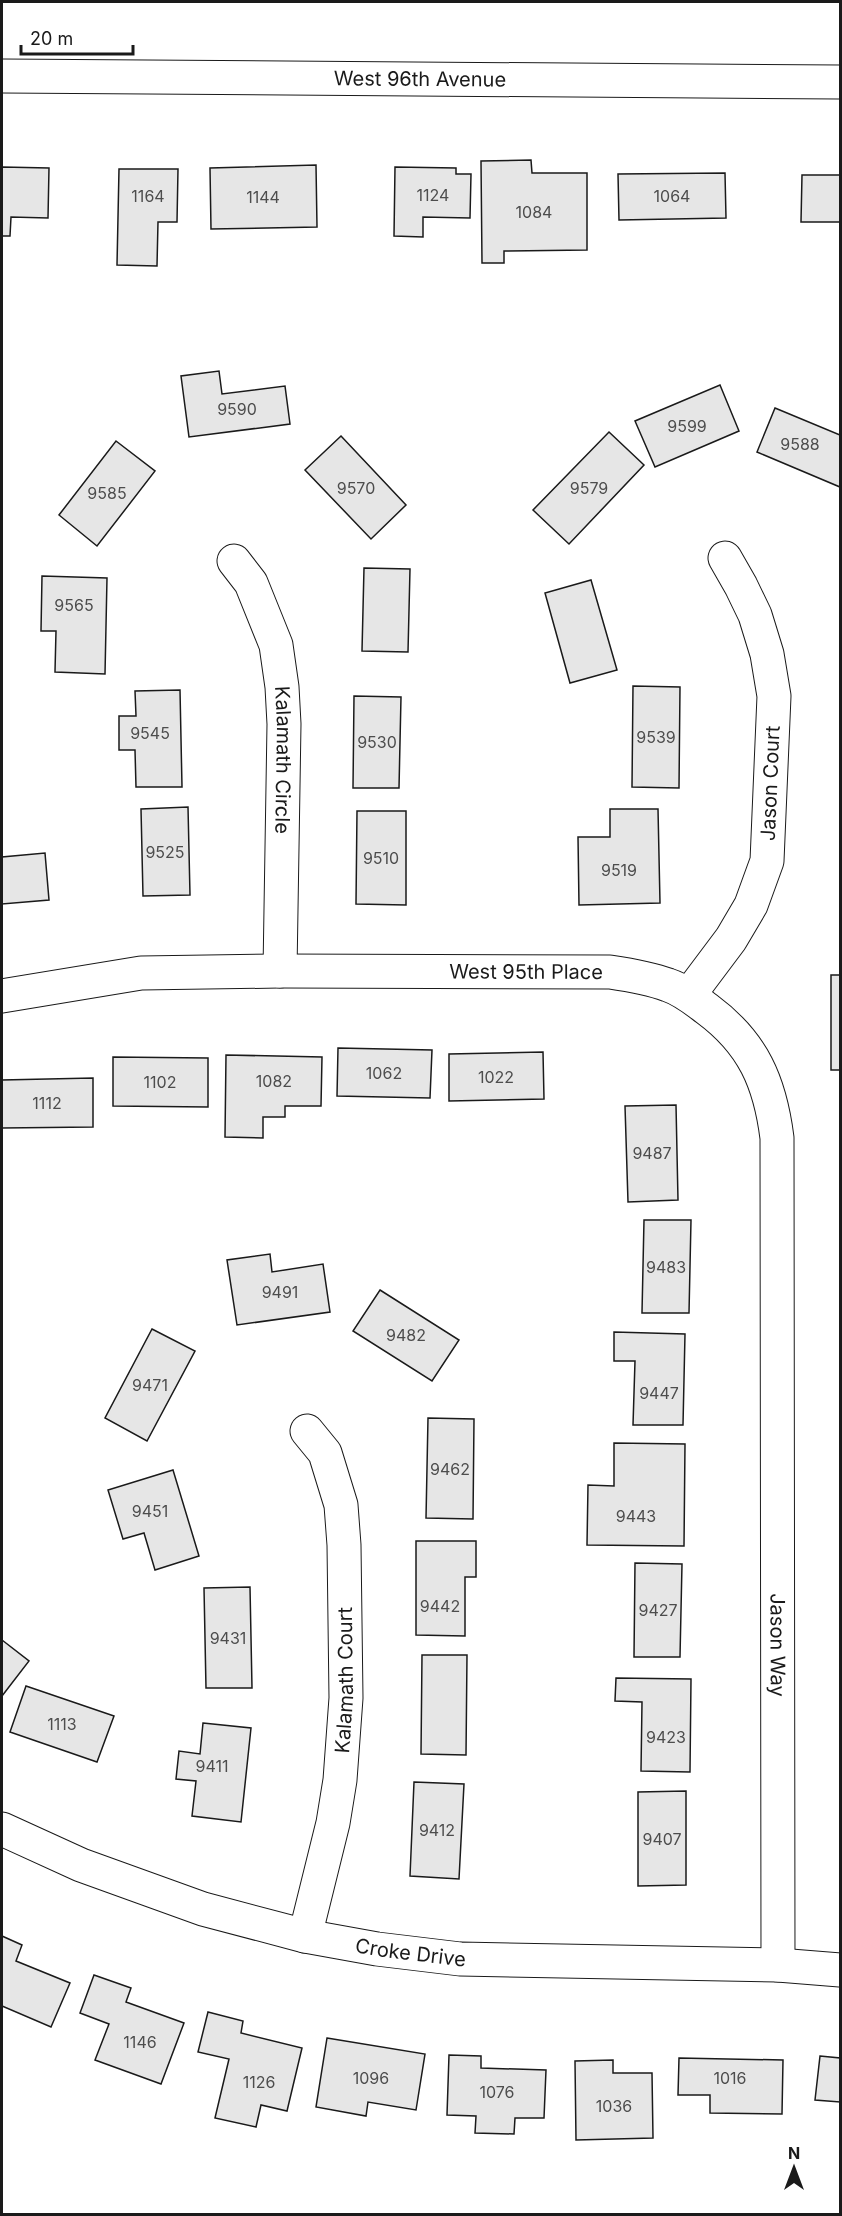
<svg xmlns="http://www.w3.org/2000/svg" width="842" height="2216" viewBox="0 0 842 2216" font-family="Inter,sans-serif">
  <style>
    .building { fill: #e6e6e6; stroke: #1a1a1a; stroke-width: 1.5 }
    .lines { fill: none; stroke-linecap: round; stroke-linejoin: round }
    .minor-casing { stroke: #1a1a1a; stroke-width: 35 }
    .minor { stroke: #fff; stroke-width: 33 }
    .labels { text-anchor: middle; stroke-width: 4.5; stroke-linejoin: round; paint-order: stroke }
    .number-label { font-size: 16px; fill: #4d4d4d }
    .street-label { font-size: 20px; fill: #1a1a1a; stroke: #fff }
  </style>
  <rect width="100%" height="100%" fill="#fff"/>
  <g class="building">
    <polygon points="531,160 532,173 587,173 587,250 504,251 504,263 482,263 481,161"/>
    <polygon points="316,165 317,227 211,229 210,168"/>
    <polygon points="2,167 49,168 48,218 11,217 10,236 2,236"/>
    <polygon points="395,167 456,168 456,174 471,174 470,218 423,217 423,237 394,236"/>
    <polygon points="119,169 178,169 177,222 158,222 157,266 117,265"/>
    <polygon points="725,173 726,218 619,220 618,174"/>
    <polygon points="802,175 840,175 840,222 801,222"/>
    <polygon points="219,371 222,394 285,386 290,424 189,437 181,376"/>
    <polygon points="720,385 739,431 655,467 635,421"/>
    <polygon points="775,408 840,435 840,487 757,452"/>
    <polygon points="609,432 644,465 569,544 533,510"/>
    <polygon points="341,436 406,505 371,539 305,470"/>
    <polygon points="116,441 155,471 97,546 59,515"/>
    <polygon points="364,568 410,569 408,652 362,651"/>
    <polygon points="42,576 107,578 105,674 55,672 56,631 41,631"/>
    <polygon points="591,580 617,670 570,683 545,593"/>
    <polygon points="633,686 680,687 679,788 632,787"/>
    <polygon points="180,690 182,787 136,787 135,750 119,750 119,716 136,716 135,691"/>
    <polygon points="354,696 401,697 399,788 353,788"/>
    <polygon points="188,807 190,895 143,896 141,809"/>
    <polygon points="610,809 658,809 660,903 579,905 578,837 610,837"/>
    <polygon points="357,811 406,811 406,905 356,904"/>
    <polygon points="45,853 49,900 2,904 2,857"/>
    <rect x="831" y="975" width="9" height="95"/>
    <polygon points="338,1048 432,1050 430,1098 337,1096"/>
    <polygon points="543,1052 544,1099 449,1101 449,1054"/>
    <polygon points="226,1055 322,1057 321,1106 285,1106 285,1117 263,1117 263,1138 225,1137"/>
    <polygon points="113,1057 208,1058 208,1107 113,1106"/>
    <polygon points="93,1078 93,1127 2,1128 2,1080"/>
    <polygon points="676,1105 678,1200 628,1202 625,1106"/>
    <polygon points="644,1220 691,1220 689,1313 642,1313"/>
    <polygon points="270,1254 272,1272 323,1264 330,1312 237,1325 227,1260"/>
    <polygon points="380,1290 459,1340 432,1381 353,1331"/>
    <polygon points="152,1329 195,1351 147,1441 105,1418"/>
    <polygon points="614,1332 685,1334 683,1425 633,1425 635,1361 614,1361"/>
    <polygon points="428,1418 474,1419 473,1519 426,1518"/>
    <polygon points="614,1443 685,1444 684,1546 587,1545 588,1485 614,1486"/>
    <polygon points="173,1470 199,1556 155,1570 144,1533 123,1539 108,1490"/>
    <polygon points="416,1541 476,1541 476,1577 465,1577 465,1636 416,1635"/>
    <polygon points="635,1563 682,1564 680,1657 634,1657"/>
    <polygon points="250,1587 252,1688 206,1688 204,1588"/>
    <polygon points="2,1640 29,1661 2,1696"/>
    <polygon points="422,1655 467,1655 466,1755 421,1754"/>
    <polygon points="616,1678 691,1679 690,1772 641,1771 642,1702 615,1701"/>
    <polygon points="26,1686 114,1716 97,1762 10,1732"/>
    <polygon points="203,1723 251,1728 241,1822 192,1816 196,1781 176,1779 179,1751 200,1754"/>
    <polygon points="414,1782 464,1784 459,1879 410,1876"/>
    <polygon points="686,1791 686,1885 638,1886 638,1792"/>
    <polygon points="2,1936 22,1945 16,1961 70,1983 51,2027 2,2006"/>
    <polygon points="94,1975 131,1988 126,2002 184,2023 161,2084 95,2060 109,2024 80,2013"/>
    <polygon points="208,2012 243,2021 241,2033 302,2048 287,2111 261,2105 256,2127 215,2118 229,2059 198,2052"/>
    <polygon points="327,2038 425,2054 416,2110 368,2102 366,2116 316,2107"/>
    <polygon points="449,2055 481,2056 481,2068 546,2070 544,2118 515,2118 514,2134 475,2133 476,2116 447,2115"/>
    <polygon points="820,2056 840,2058 840,2102 815,2100"/>
    <polygon points="679,2058 783,2060 782,2114 710,2113 710,2095 678,2095"/>
    <polygon points="613,2060 613,2073 652,2073 653,2138 576,2140 575,2061"/>
  </g>
  <g class="lines">
    <defs>
      <g id="minor">
        <path id="s1" d="M2,76L840,82"/>
        <path id="s2" d="M234,561L251,583L276,645L282,687L284,724L280,971"/>
        <path id="s3" d="M689,995L731,939L751,905L767,861L774,696L767,654L755,615L741,586L725,558"/>
        <path id="s4" d="M2,996L141,973L280,971L610,972C630,975 649,978 668,985C683,990 695,1000 707,1009C753,1043 770,1082 777,1138L778,1965"/>
        <path id="s5" d="M2,1829L81,1865L203,1909L305,1936L377,1949L460,1959L778,1965L840,1970"/>
        <path id="s6" d="M305,1936L333,1823L340,1780L346,1698L344,1545L341,1505L325,1453L307,1431"/>
      </g>
    </defs>
    <use href="#minor" class="minor-casing"/>
    <use href="#minor" class="minor"/>
  </g>
  <g class="labels">
    <g class="number-label">
      <text x="433" y="201">1124</text>
      <text x="148" y="202">1164</text>
      <text x="672" y="202">1064</text>
      <text x="263" y="203">1144</text>
      <text x="534" y="218">1084</text>
      <text x="237" y="415">9590</text>
      <text x="687" y="432">9599</text>
      <text x="800" y="450">9588</text>
      <text x="356" y="494">9570</text>
      <text x="589" y="494">9579</text>
      <text x="107" y="499">9585</text>
      <text x="74" y="611">9565</text>
      <text x="150" y="739">9545</text>
      <text x="656" y="743">9539</text>
      <text x="377" y="748">9530</text>
      <text x="165" y="858">9525</text>
      <text x="381" y="864">9510</text>
      <text x="619" y="876">9519</text>
      <text x="384" y="1079">1062</text>
      <text x="496" y="1083">1022</text>
      <text x="274" y="1087">1082</text>
      <text x="160" y="1088">1102</text>
      <text x="47" y="1109">1112</text>
      <text x="652" y="1159">9487</text>
      <text x="666" y="1273">9483</text>
      <text x="280" y="1298">9491</text>
      <text x="406" y="1341">9482</text>
      <text x="150" y="1391">9471</text>
      <text x="659" y="1399">9447</text>
      <text x="450" y="1475">9462</text>
      <text x="150" y="1517">9451</text>
      <text x="636" y="1522">9443</text>
      <text x="440" y="1612">9442</text>
      <text x="658" y="1616">9427</text>
      <text x="228" y="1644">9431</text>
      <text x="62" y="1730">1113</text>
      <text x="666" y="1743">9423</text>
      <text x="212" y="1772">9411</text>
      <text x="437" y="1836">9412</text>
      <text x="662" y="1845">9407</text>
      <text x="140" y="2048">1146</text>
      <text x="371" y="2084">1096</text>
      <text x="730" y="2084">1016</text>
      <text x="259" y="2088">1126</text>
      <text x="497" y="2098">1076</text>
      <text x="614" y="2112">1036</text>
    </g>
    <g class="street-label">
      <text dy="7" stroke="none"><textPath href="#s1" startOffset="418">West 96th Avenue</textPath></text>
      <text dy="7" stroke="none"><textPath href="#s2" startOffset="210">Kalamath Circle</textPath></text>
      <text dy="7" stroke="none"><textPath href="#s3" startOffset="234">Jason Court</textPath></text>
      <text dy="7" stroke="none"><textPath href="#s4" startOffset="526">West 95th Place</textPath></text>
      <text dy="7" stroke="none"><textPath href="#s4" startOffset="1374">Jason Way</textPath></text>
      <text dy="7" stroke="none"><textPath href="#s6" startOffset="260">Kalamath Court</textPath></text>
      <text dy="7" stroke="none"><textPath href="#s5" startOffset="429">Croke Drive</textPath></text>
    </g>
  </g>
  <rect width="842" height="2216" fill="none" stroke="#1a1a1a" stroke-width="6"/>
  <g transform="translate(794 2168)" stroke="#ffffff" stroke-width="4.5" paint-order="stroke">
  <path d="M0-4.5L10 22L0 15L-10 22Z" fill="#1a1a1a"/>
  <text y="-9" font-size="16" font-weight="bold" text-anchor="middle" fill="#1a1a1a">N</text>
  </g>
  <path d="M21 45v9h112v-9" fill="none" stroke="#1a1a1a" stroke-width="3"/>
  <text x="30" y="45" font-size="18" fill="#1a1a1a" stroke="#ffffff" stroke-width="4.5" paint-order="stroke">20 m</text>
</svg>
